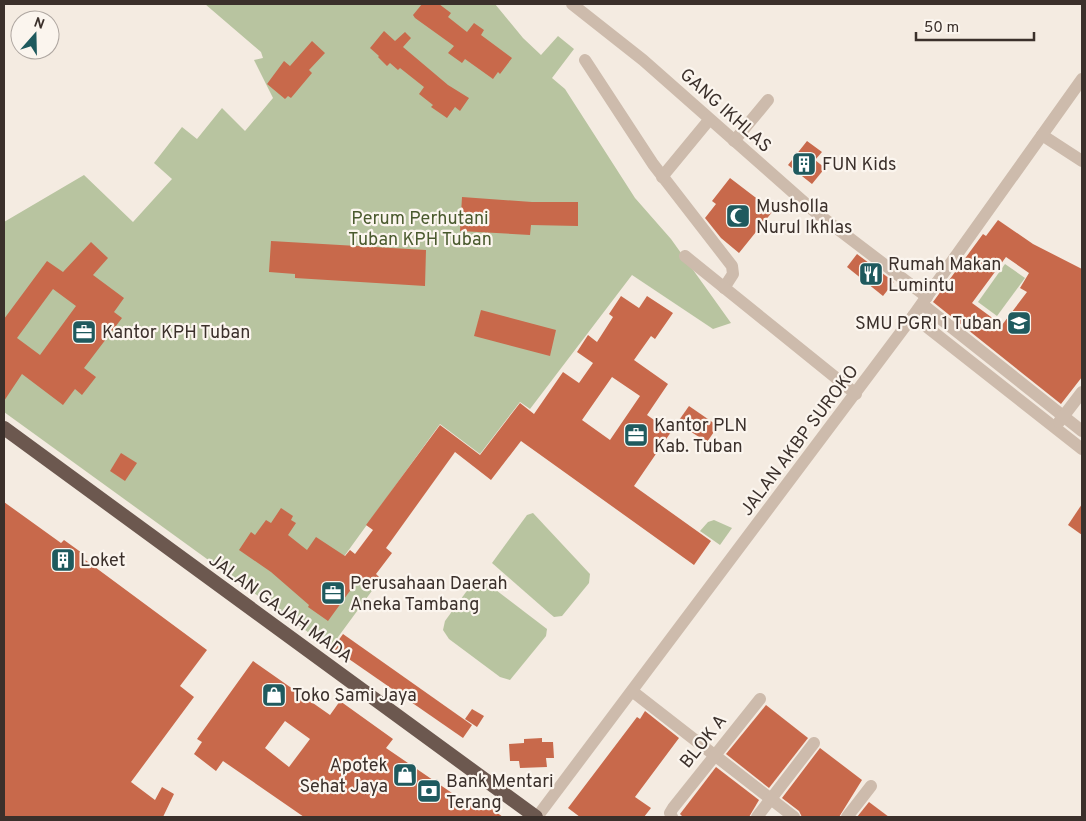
<svg xmlns="http://www.w3.org/2000/svg" width="1086" height="821" viewBox="0 0 1086 821" font-family="Overpass,sans-serif">
  <style>
    .green { fill: #b8c4a0 }
    .building { fill: #c8694b; fill-rule: evenodd }
    .lines { fill: none; stroke-linecap: round; stroke-linejoin: round }
    .minor { stroke: #cdbbac; stroke-width: 12 }
    .tertiary { stroke: #cdbbac; stroke-width: 12 }
    .trunk { stroke: #6c584f; stroke-width: 14 }
    .labels { text-anchor: middle; stroke-width: 4.5; stroke-linejoin: round; paint-order: stroke }
    .street-label { font-size: 18px; fill: #3b302b; stroke: #fbf5ee }
    .poi-label { font-size: 18px; fill: #3b302b; stroke: #fbf5ee; text-anchor: start }
    .park-label { font-size: 18px; fill: #4a5a2e; stroke: #fbf5ee }
  </style>
  <rect width="100%" height="100%" fill="#f4ebe1"/>
  <g class="green">
    <polygon points="205,4 495,4 523,38 541,55 558,36 574,49 552,78 565,89 635,198 671,239 731,323 713,329 632,275 530,409 520,402 480,454 440,424 340,562 374,588 330,648 4,412 4,222 84,175 133,222 172,179 154,163 182,127 197,139 222,108 245,131 273,98 254,60 263,58 261,52"/>
    <polygon points="1005,264 1025,278 997,316 978,302"/>
    <polygon points="533,513 590,574 589,583 562,616 554,617 548,612 492,563 527,515"/>
    <polygon points="714,520 732,528 720,545 700,531 708,522"/>
    <polygon points="477,579 484,581 547,629 546,636 510,680 500,677 449,639 443,630 445,621 474,581"/>
  </g>
  <g class="building">
    <polygon points="422,4 439,4 451,13 448,17 467,32 474,23 484,30 481,35 512,58 500,74 498,72 493,79 465,59 462,63 448,53 454,46 415,18 413,15"/>
    <polygon points="384,31 395,41 405,32 411,38 403,47 448,85 469,98 460,111 455,107 447,118 431,107 433,105 419,94 424,87 400,68 398,70 390,63 387,66 378,57 379,56 370,48"/>
    <polygon points="312,41 325,53 309,70 312,73 291,98 288,96 285,99 267,84 284,61 290,66"/>
    <polygon points="807,141 822,152 815,160 825,168 812,184 788,165"/>
    <polygon points="730,178 773,211 739,253 721,238 705,218 716,204 712,201"/>
    <polygon points="462,197 532,202 578,202 578,226 531,225 530,235 460,231"/>
    <path d="M998,220L1033,244L1082,269V377L1061,404L933,302L983,234L986,236ZM1006,257L1029,273L1020,288L1027,292L1002,325L972,303Z"/>
    <polygon points="271,241 426,250 425,286 295,278 295,274 269,272"/>
    <path d="M91,242L108,258L93,275L124,298L114,312L122,318L84,368L96,377L82,395L75,389L63,405L22,374L4,401V319L47,261L63,272ZM53,289L76,306L40,355L17,338Z"/>
    <polygon points="857,254 894,282 883,296 847,267"/>
    <path d="M621,296L639,308L647,296L673,313L655,339L651,336L634,360L668,384L647,415L671,432L634,486L711,541L694,565L521,441L491,480L455,452L386,548L392,553L376,574L380,578L373,587L360,577L328,621L308,607L309,605L271,572L239,550L251,532L255,535L266,520L271,523L281,508L293,516L291,520L296,523L288,535L307,550L316,537L345,556L350,550L355,554L373,530L366,525L440,425L480,455L520,403L534,414L563,372L579,383L593,363L577,352L588,335L597,342L613,317L609,314ZM612,377L640,396L610,440L582,420Z"/>
    <polygon points="481,310 556,330 550,356 474,336"/>
    <polygon points="689,406 718,426 707,442 677,423"/>
    <polygon points="121,453 137,463 125,481 110,471"/>
    <polygon points="4,502 61,543 64,540 82,553 80,556 207,650 180,686 194,697 131,782 155,800 162,787 174,794 163,817 4,817"/>
    <polygon points="1082,504 1082,535 1068,525"/>
    <polygon points="343,634 472,725 463,738 333,648"/>
    <path d="M253,661L330,715L340,701L393,739L386,748L474,808L479,800L503,817H304L223,761L216,771L194,754L202,742L197,739ZM285,721L310,739L289,767L265,748Z"/>
    <polygon points="766,705 808,738 769,788 726,754"/>
    <polygon points="472,709 484,716 477,727 465,719"/>
    <polygon points="645,711 679,738 635,797 651,808 644,817 580,817 568,808 637,717 640,719"/>
    <polygon points="542,738 542,742 553,742 554,758 546,758 547,767 520,768 519,761 510,761 509,744 524,743 524,739"/>
    <polygon points="820,748 862,780 839,817 802,817 799,811 782,798"/>
    <polygon points="716,767 759,800 749,817 683,817 680,814"/>
    <polygon points="869,802 889,817 857,817"/>
  </g>
  <g class="lines">
    <g class="minor">
      <polyline points="572,4 643,60 814,211 927,297"/>
      <polyline points="585,60 653,164 732,266 733,274 724,288"/>
      <polyline points="1042,135 1082,161"/>
      <polyline points="734,141 768,100"/>
      <polyline points="662,177 709,120"/>
      <polyline points="685,256 856,394"/>
      <polyline points="922,304 1082,431"/>
      <polyline points="913,316 1082,449"/>
      <polyline points="1059,422 1082,392"/>
      <polyline points="632,691 794,817"/>
      <polyline points="672,817 670,813 673,808 760,699"/>
      <polyline points="757,817 814,743"/>
      <polyline points="847,817 871,786"/>
    </g>
    <polyline class="tertiary" points="537,817 913,316 1082,79"/>
    <polyline class="trunk" points="4,428 536,817"/>
  </g>
  <defs>
    <symbol id="building-square" viewBox="-11 -11 22 22"><rect x="-9" y="-9" width="18" height="18" rx="4" fill="#1f5a5e" stroke="#fbf5ee"/><path d="M-4-6H4V6H1V3H-1V6H-4ZM-2.5-4.3h1.7v1.8h-1.7ZM.8-4.3h1.7v1.8H.8ZM-2.5-1h1.7V.8h-1.7ZM.8-1h1.7V.8H.8Z" fill="#fff"/></symbol>
    <symbol id="mosque-square" viewBox="-11 -11 22 22"><rect x="-9" y="-9" width="18" height="18" rx="4" fill="#1f5a5e" stroke="#fbf5ee"/><path d="M3.5-4.9A6 6 0 1 0 3.5 4.9A5 5 0 1 1 3.5-4.9Z" fill="#fff"/></symbol>
    <symbol id="restaurant-square" viewBox="-11 -11 22 22"><rect x="-9" y="-9" width="18" height="18" rx="4" fill="#1f5a5e" stroke="#fbf5ee"/><path d="M-5-6h1v4h1v-4h1v4h1v-4h1v5L-1.5 .5V6h-2V.5L-5-1ZM5-6V6H3V1.5H1.5Q1.5-4 5-6Z" fill="#fff"/></symbol>
    <symbol id="school-square" viewBox="-11 -11 22 22"><rect x="-9" y="-9" width="18" height="18" rx="4" fill="#1f5a5e" stroke="#fbf5ee"/><path d="M0-5L7-2L0 1L-7-2ZM-4 1L0 2.5L4 1V4Q0 6-4 4Z" fill="#fff"/></symbol>
    <symbol id="office-square" viewBox="-11 -11 22 22"><rect x="-9" y="-9" width="18" height="18" rx="4" fill="#1f5a5e" stroke="#fbf5ee"/><path d="M-6-3h4V-5.5h4V-3h4V5H-6ZM-1-4.5V-3h2v-1.5ZM-6 0V1H6V0Z" fill="#fff"/></symbol>
    <symbol id="shop-square" viewBox="-11 -11 22 22"><rect x="-9" y="-9" width="18" height="18" rx="4" fill="#1f5a5e" stroke="#fbf5ee"/><path d="M-5-2.5h2.3a2.7 3.5 0 0 1 5.4 0H5L5.5 6h-11ZM-1.5-2.5h3a1.5 2.3 0 0 0-3 0Z" fill="#fff"/></symbol>
    <symbol id="bank-square" viewBox="-11 -11 22 22"><rect x="-9" y="-9" width="18" height="18" rx="4" fill="#1f5a5e" stroke="#fbf5ee"/><path d="M-6-4H6V4H-6ZM0-2.3a2.3 2.3 0 1 0 0 4.6a2.3 2.3 0 1 0 0-4.6Z" fill="#fff"/></symbol>
  </defs>
  <g fill-rule="evenodd">
    <use href="#building-square" x="790" y="150" width="28" height="28"/>
    <use href="#mosque-square" x="724" y="202" width="28" height="28"/>
    <use href="#restaurant-square" x="857" y="260" width="28" height="28"/>
    <use href="#school-square" x="1005" y="309" width="28" height="28"/>
    <use href="#office-square" x="70" y="318" width="28" height="28"/>
    <use href="#office-square" x="622" y="421" width="28" height="28"/>
    <use href="#building-square" x="49" y="546" width="28" height="28"/>
    <use href="#office-square" x="319" y="579" width="28" height="28"/>
    <use href="#shop-square" x="260" y="681" width="28" height="28"/>
    <use href="#shop-square" x="391" y="761" width="28" height="28"/>
    <use href="#bank-square" x="415" y="777" width="28" height="28"/>
  </g>
  <g class="labels">
    <g class="street-label">
      <text transform="translate(726 110) rotate(42)" y="6">GANG IKHLAS</text>
      <text transform="translate(799 440) rotate(-53)" y="6">JALAN AKBP SUROKO</text>
      <text transform="translate(281 608) rotate(36)" y="6">JALAN GAJAH MADA</text>
      <text transform="translate(703 741) rotate(-51)" y="6">BLOK A</text>
    </g>
    <g class="poi-label">
      <text x="822" y="170">FUN Kids</text>
      <text x="756" y="212">Musholla<tspan x="756" dy="21">Nurul Ikhlas</tspan></text>
      <text x="888" y="270">Rumah Makan<tspan x="888" dy="21">Lumintu</tspan></text>
      <text x="1002" y="329" text-anchor="end">SMU PGRI 1 Tuban</text>
      <text x="102" y="338">Kantor KPH Tuban</text>
      <text x="654" y="431">Kantor PLN<tspan x="654" dy="21">Kab. Tuban</tspan></text>
      <text x="80" y="566">Loket</text>
      <text x="350" y="589">Perusahaan Daerah<tspan x="350" dy="21">Aneka Tambang</tspan></text>
      <text x="292" y="701">Toko Sami Jaya</text>
      <text x="388" y="771" text-anchor="end">Apotek<tspan x="388" dy="21">Sehat Jaya</tspan></text>
      <text x="446" y="787">Bank Mentari<tspan x="446" dy="21">Terang</tspan></text>
    </g>
    <g class="park-label">
      <text x="420" y="224">Perum Perhutani<tspan x="420" dy="21">Tuban KPH Tuban</tspan></text>
    </g>
  </g>
  <rect width="1086" height="821" fill="none" stroke="#3b302b" stroke-width="10"/>
  <g transform="translate(35 35) rotate(20)"><circle r="24" fill="#fbf5ee" stroke="#aea6a0"/>
  <path d="M0-4L9 19L0 12L-9 19Z" fill="#1f5a5e"/>
  <text y="-8" font-size="14" font-weight="bold" text-anchor="middle" fill="#3b302b">N</text>
  </g>
  <path d="M916 32v8h118v-8" fill="none" stroke="#3b302b" stroke-width="2.5"/>
  <text x="924" y="32" font-size="15" fill="#3b302b" stroke="#fbf5ee" stroke-width="4" paint-order="stroke">50 m</text>
</svg>
